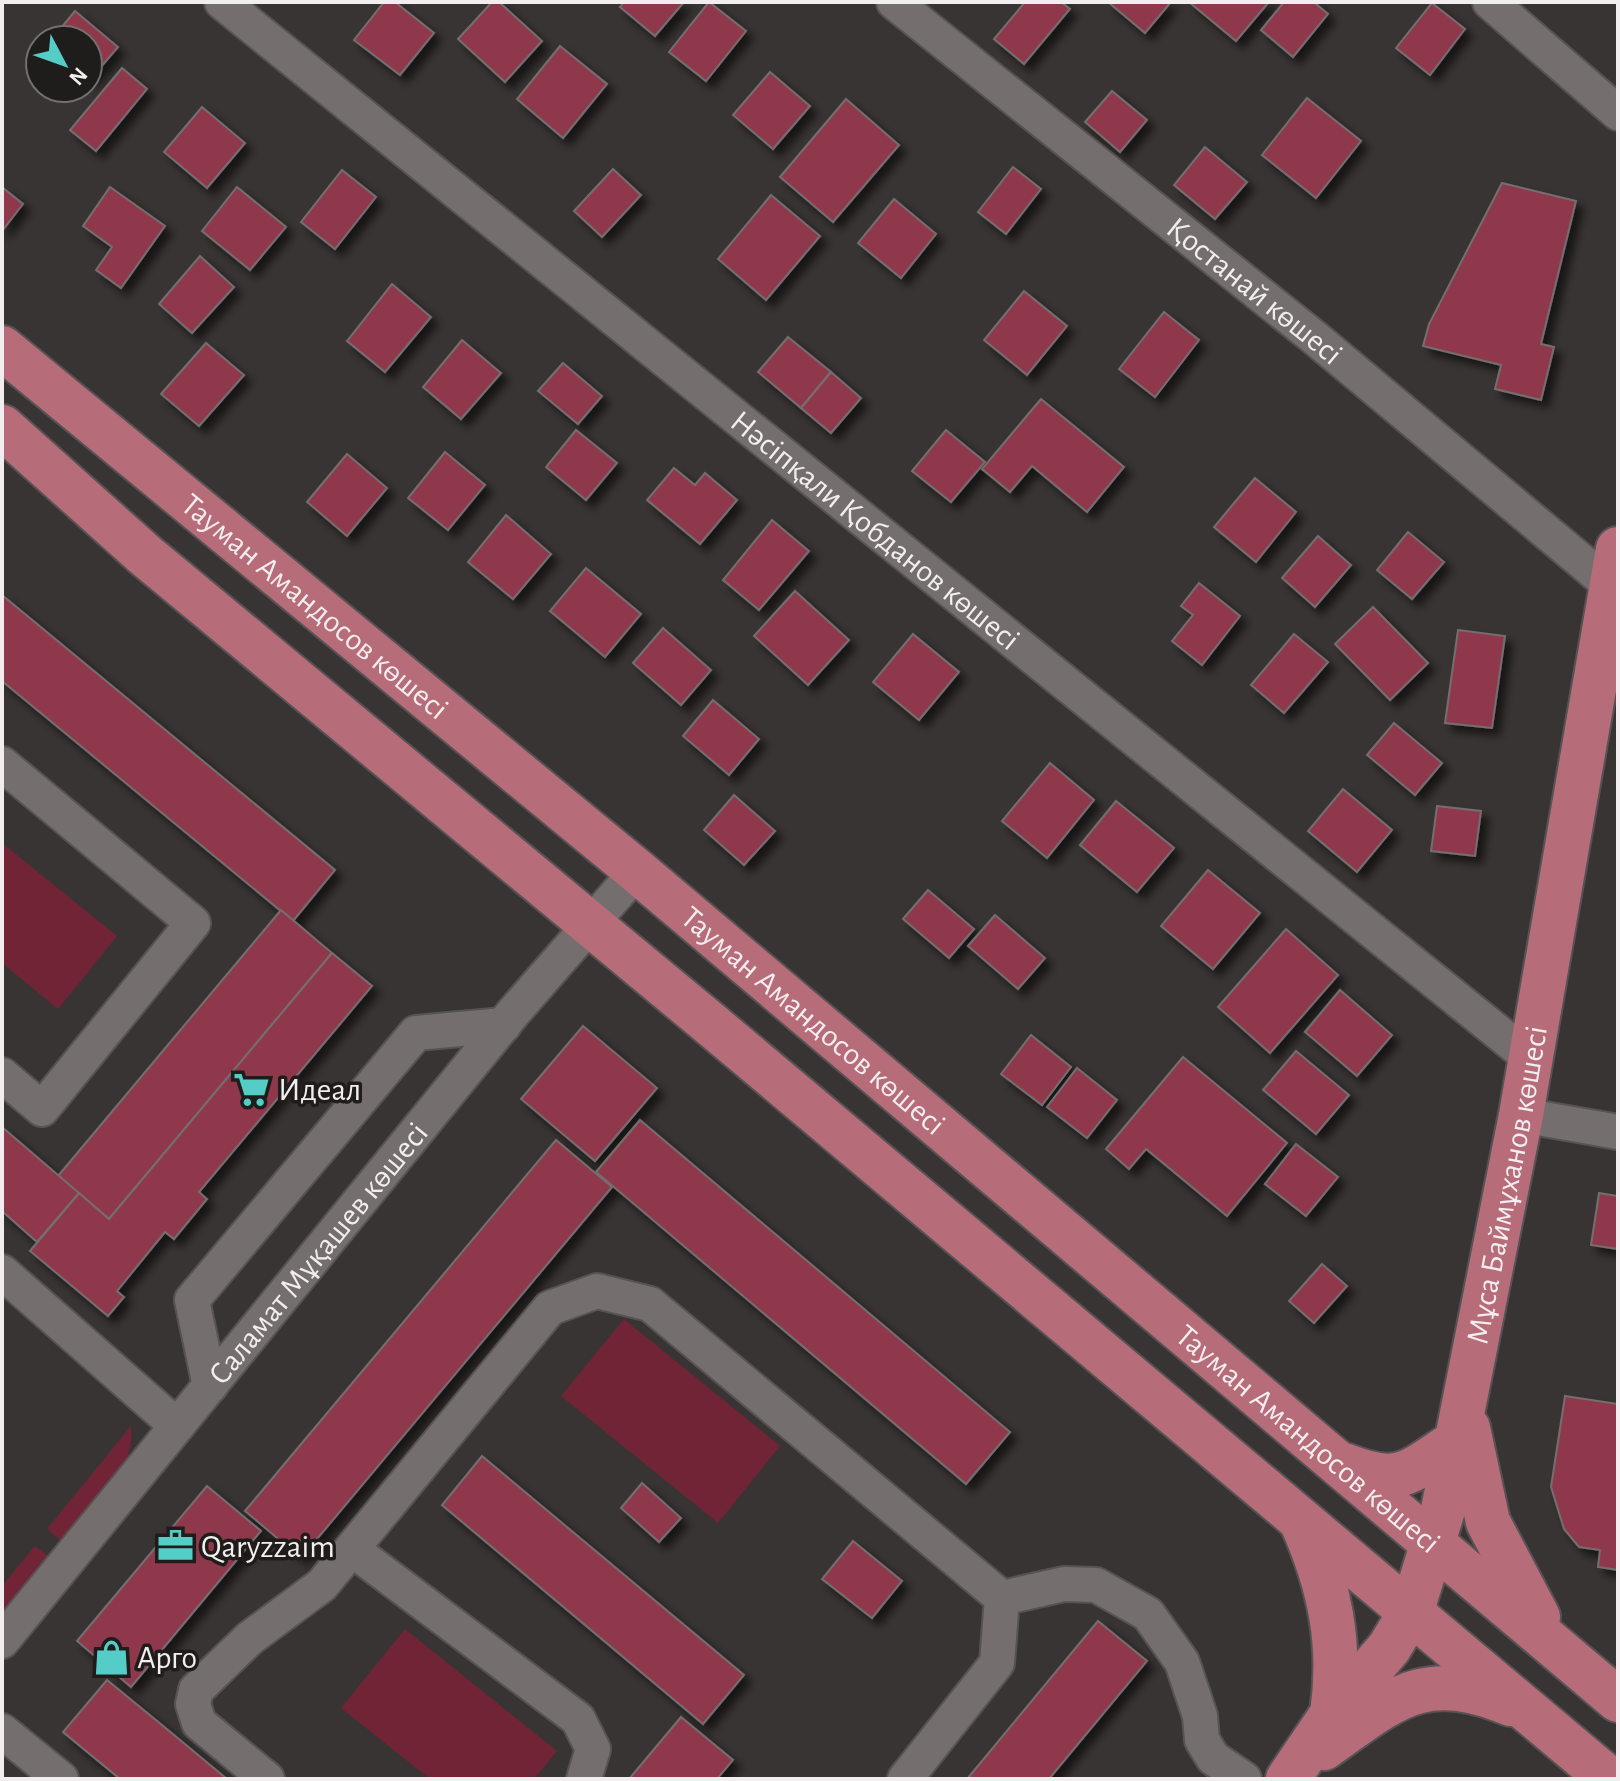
<svg xmlns="http://www.w3.org/2000/svg" width="1620" height="1781" viewBox="0 0 1620 1781" font-family="'Alegreya Sans',sans-serif">
  <style>
    .green { fill: #712436 }
    .building { fill: #90394b; stroke: #746e6f; stroke-width: 2; filter: url(#shadow) }
    .lines { fill: none; stroke-linecap: round; stroke-linejoin: round }
    .minor-casing { stroke: #575253; stroke-width: 38 }
    .major-casing { stroke: #575253; stroke-width: 48 }
    .minor { stroke: #756e6f; stroke-width: 34 }
    .major { stroke: #b76c7a; stroke-width: 44 }
    .labels { text-anchor: middle; stroke-width: 7; stroke-linejoin: round; paint-order: stroke }
    .street-label { font-size: 32px; fill: #f2eeef; stroke: #1f1c1c }
    .poi-label { font-size: 32px; fill: #f2eeef; stroke: #1f1c1c; text-anchor: start }
  </style>
  <defs>
    <filter id="shadow"><feDropShadow dx="7" dy="7" stdDeviation="4" flood-color="#0009"/></filter>
  </defs>
  <rect width="100%" height="100%" fill="#393434"/>
  <g class="green">
    <polygon points="2,843 117,936 58,1009 2,963"/>
    <polygon points="624,1319 780,1446 718,1523 561,1396"/>
    <path d="M131,1426C136,1473 93,1509 65,1544L47,1529Z"/>
    <polygon points="35,1546 53,1560 2,1623 2,1586"/>
    <polygon points="405,1629 557,1751 534,1779 430,1779 341,1708"/>
  </g>
  <g class="building">
    <polygon points="384,2 395,2 434,33 400,75 354,40"/>
    <polygon points="492,2 499,2 542,41 505,82 458,39"/>
    <polygon points="624,2 684,2 655,36 620,7"/>
    <polygon points="709,2 746,31 706,81 669,52"/>
    <polygon points="1025,2 1061,2 1070,9 1024,64 994,39"/>
    <polygon points="1108,2 1171,2 1145,33"/>
    <polygon points="1189,2 1269,2 1236,41"/>
    <polygon points="1284,2 1318,2 1316,4 1328,14 1293,57 1261,30"/>
    <polygon points="1432,3 1465,29 1430,75 1396,48"/>
    <polygon points="75,11 118,47 88,82 88,40 51,40"/>
    <polygon points="560,46 607,84 563,138 517,99"/>
    <polygon points="122,68 147,89 96,151 70,130"/>
    <polygon points="770,72 810,106 773,149 733,115"/>
    <polygon points="1112,91 1147,120 1120,152 1085,122"/>
    <polygon points="1307,98 1361,141 1316,198 1262,155"/>
    <polygon points="846,99 899,145 833,222 780,177"/>
    <polygon points="202,107 245,143 207,188 164,152"/>
    <polygon points="1205,147 1247,182 1215,219 1174,185"/>
    <polygon points="1013,167 1041,189 1006,234 978,212"/>
    <polygon points="613,169 641,195 602,237 574,211"/>
    <polygon points="342,170 376,197 335,249 301,222"/>
    <polygon points="1502,183 1576,201 1541,344 1554,347 1541,400 1495,389 1501,365 1423,346 1429,324"/>
    <polygon points="2,187 23,204 2,231"/>
    <polygon points="110,187 165,226 121,288 96,270 112,247 83,226"/>
    <polygon points="237,187 286,227 250,270 202,231"/>
    <polygon points="771,195 820,236 766,300 718,259"/>
    <polygon points="894,199 936,234 901,278 858,243"/>
    <polygon points="200,256 234,287 192,333 159,304"/>
    <polygon points="392,284 431,317 385,372 347,341"/>
    <polygon points="1024,291 1067,326 1027,375 984,340"/>
    <polygon points="1164,312 1199,340 1155,397 1119,369"/>
    <polygon points="788,337 831,372 801,408 758,372"/>
    <polygon points="462,340 501,373 461,419 423,387"/>
    <polygon points="206,343 244,375 199,426 161,394"/>
    <polygon points="563,363 602,396 578,424 538,391"/>
    <polygon points="831,372 861,398 831,433 801,408"/>
    <polygon points="1041,399 1124,467 1087,512 1032,466 1010,492 982,469"/>
    <polygon points="576,430 617,463 586,500 546,467"/>
    <polygon points="946,430 985,462 951,502 912,471"/>
    <polygon points="445,452 485,485 448,530 408,498"/>
    <polygon points="347,454 387,488 347,536 307,502"/>
    <polygon points="674,468 695,485 705,473 737,500 700,544 647,500"/>
    <polygon points="1255,478 1296,512 1256,562 1214,527"/>
    <polygon points="506,515 551,554 513,599 468,562"/>
    <polygon points="772,520 809,551 759,610 723,580"/>
    <polygon points="1408,532 1444,562 1412,599 1377,570"/>
    <polygon points="1318,536 1351,565 1315,607 1282,578"/>
    <polygon points="586,568 641,614 605,657 550,611"/>
    <polygon points="1199,583 1240,616 1202,665 1172,641 1193,615 1181,606"/>
    <polygon points="795,591 849,640 808,685 754,636"/>
    <polygon points="2,595 335,870 293,921 2,681"/>
    <polygon points="1373,607 1428,663 1390,700 1335,644"/>
    <polygon points="663,628 711,670 681,705 633,663"/>
    <polygon points="1458,630 1505,636 1492,728 1445,723"/>
    <polygon points="913,634 959,672 919,720 873,682"/>
    <polygon points="1294,634 1328,662 1284,713 1251,685"/>
    <polygon points="713,700 759,739 729,775 683,736"/>
    <polygon points="1394,723 1442,763 1415,795 1367,755"/>
    <polygon points="1050,763 1094,800 1047,858 1002,821"/>
    <polygon points="1343,789 1392,830 1357,872 1308,831"/>
    <polygon points="734,795 775,831 744,865 704,830"/>
    <polygon points="1116,801 1174,848 1137,892 1080,845"/>
    <polygon points="1437,806 1481,811 1475,856 1431,851"/>
    <polygon points="1208,870 1260,913 1213,969 1161,926"/>
    <polygon points="928,890 974,929 949,958 903,919"/>
    <polygon points="281,910 332,953 109,1219 58,1176"/>
    <polygon points="995,915 1045,958 1018,989 968,946"/>
    <polygon points="1286,929 1338,975 1270,1053 1218,1007"/>
    <polygon points="332,953 372,986 199,1192 207,1199 174,1239 165,1232 117,1291 124,1297 108,1316 30,1251 79,1193 109,1219"/>
    <polygon points="1340,990 1392,1035 1357,1076 1305,1032"/>
    <polygon points="583,1026 657,1088 595,1161 521,1099"/>
    <polygon points="1031,1035 1071,1067 1042,1105 1001,1074"/>
    <polygon points="1296,1051 1349,1095 1316,1134 1263,1090"/>
    <polygon points="1183,1057 1287,1143 1227,1216 1146,1149 1129,1169 1106,1149"/>
    <polygon points="1077,1068 1117,1100 1087,1138 1047,1107"/>
    <polygon points="640,1120 1010,1432 966,1484 596,1172"/>
    <polygon points="2,1127 79,1193 37,1242 2,1211"/>
    <polygon points="556,1140 612,1187 301,1558 245,1511"/>
    <polygon points="1296,1144 1338,1177 1306,1216 1265,1184"/>
    <polygon points="1599,1193 1618,1196 1618,1249 1591,1245"/>
    <polygon points="1322,1264 1347,1286 1314,1323 1289,1301"/>
    <polygon points="1565,1396 1618,1404 1618,1570 1598,1567 1600,1550 1579,1547 1564,1529 1551,1487"/>
    <polygon points="482,1456 744,1675 703,1724 442,1505"/>
    <polygon points="642,1483 681,1518 659,1542 621,1508"/>
    <polygon points="207,1486 261,1531 131,1687 77,1641"/>
    <polygon points="853,1541 902,1581 872,1618 822,1579"/>
    <polygon points="1098,1621 1147,1661 1049,1779 967,1779"/>
    <polygon points="107,1680 162,1725 227,1779 120,1779 63,1732"/>
    <polygon points="681,1717 733,1760 717,1779 629,1779"/>
  </g>
  <g class="lines">
    <defs>
      <g id="minor">
        <path id="s1" d="M222,2L1530,1058"/>
        <path id="s2" d="M894,2L1315,338L1611,586"/>
        <polyline points="1490,2 1618,113"/>
        <polyline points="2,764 193,923 42,1109 2,1075"/>
        <polyline points="1521,1115 1618,1132"/>
        <polyline points="2,1272 177,1426"/>
        <polyline points="210,1386 192,1300 416,1033 504,1025"/>
        <polyline points="353,1550 578,1719 593,1749 584,1779"/>
        <path id="s3" d="M2,1641L513,1013L637,871"/>
        <polyline points="2,1731 61,1779"/>
        <polyline points="267,1779 199,1723 193,1704 196,1690 250,1638 322,1585 550,1308 597,1291 650,1304 1002,1598"/>
        <polyline points="905,1779 997,1663 1002,1598 1064,1584 1096,1585 1148,1614 1182,1662 1200,1716 1202,1740 1213,1758 1244,1779"/>
      </g>
      <g id="major">
        <path id="s4" d="M2,348L637,871L1618,1700"/>
        <polyline points="2,427 145,555 713,1026 1609,1779"/>
        <polyline points="1468,1428 1488,1522 1538,1617"/>
        <path d="M1344,1465C1399,1487 1408,1473 1454,1443"/>
        <path d="M1302,1523C1330,1586 1342,1645 1332,1714"/>
        <path d="M1324,1748C1395,1698 1422,1668 1511,1704"/>
        <path id="s5" d="M1288,1779L1332,1714L1389,1648L1412,1610L1443,1510L1521,1115L1618,549"/>
      </g>
    </defs>
    <use href="#minor" class="minor-casing"/>
    <use href="#major" class="major-casing"/>
    <use href="#minor" class="minor"/>
    <use href="#major" class="major"/>
  </g>
  <defs>
    <symbol id="supermarket-bare" viewBox="-9 -9 18 18"><path d="M-6-5.5h2.5l.6 2H6L4.5 2H-2.5L-4.4-4H-6ZM-1.5 3.2a1.3 1.3 0 1 0 .1 0ZM3 3.2a1.3 1.3 0 1 0 .1 0Z" fill="#54cdc7" stroke="#1f1c1c" stroke-width="2.5" paint-order="stroke"/></symbol>
    <symbol id="office-bare" viewBox="-9 -9 18 18"><path d="M-6-3h4V-5.5h4V-3h4V5H-6ZM-1-4.5V-3h2v-1.5ZM-6 0V1H6V0Z" fill="#54cdc7" stroke="#1f1c1c" stroke-width="2.5" paint-order="stroke"/></symbol>
    <symbol id="shop-bare" viewBox="-9 -9 18 18"><path d="M-5-2.5h2.3a2.7 3.5 0 0 1 5.4 0H5L5.5 6h-11ZM-1.5-2.5h3a1.5 2.3 0 0 0-3 0Z" fill="#54cdc7" stroke="#1f1c1c" stroke-width="2.5" paint-order="stroke"/></symbol>
  </defs>
  <g fill-rule="evenodd">
    <use href="#supermarket-bare" x="226" y="1064" width="51" height="51"/>
    <use href="#office-bare" x="150" y="1520" width="51" height="51"/>
    <use href="#shop-bare" x="86" y="1632" width="51" height="51"/>
  </g>
  <g class="labels">
    <g class="street-label">
      <text dy="11" stroke="none"><textPath href="#s2" startOffset="462">Қостанай көшесі</textPath></text>
      <text dy="11" stroke="none"><textPath href="#s1" startOffset="840">Нәсіпқали Қобданов көшесі</textPath></text>
      <text dy="11" stroke="none"><textPath href="#s4" startOffset="406">Тауман Амандосов көшесі</textPath></text>
      <text dy="11" stroke="none"><textPath href="#s4" startOffset="1054">Тауман Амандосов көшесі</textPath></text>
      <text dy="11" stroke="none"><textPath href="#s5" startOffset="646">Мұса Баймұханов көшесі</textPath></text>
      <text dy="11" stroke="none"><textPath href="#s3" startOffset="500">Саламат Мұқашев көшесі</textPath></text>
      <text dy="11" stroke="none"><textPath href="#s4" startOffset="1702">Тауман Амандосов көшесі</textPath></text>
    </g>
    <g class="poi-label">
      <text x="278" y="1100">Идеал</text>
      <text x="201" y="1557">Qaryzzaim</text>
      <text x="137" y="1668">Арго</text>
    </g>
  </g>
  <rect width="1620" height="1781" fill="none" stroke="#f2eeef" stroke-width="8"/>
  <g transform="translate(64 64) rotate(131)"><circle r="38" fill="#1f1c1c" stroke="#737070" stroke-width="2"/>
  <path d="M0-6L14 30L0 20L-14 30Z" fill="#54cdc7"/>
  <text y="-12" font-size="22" font-weight="bold" text-anchor="middle" fill="#f2eeef">N</text>
  </g>
</svg>
